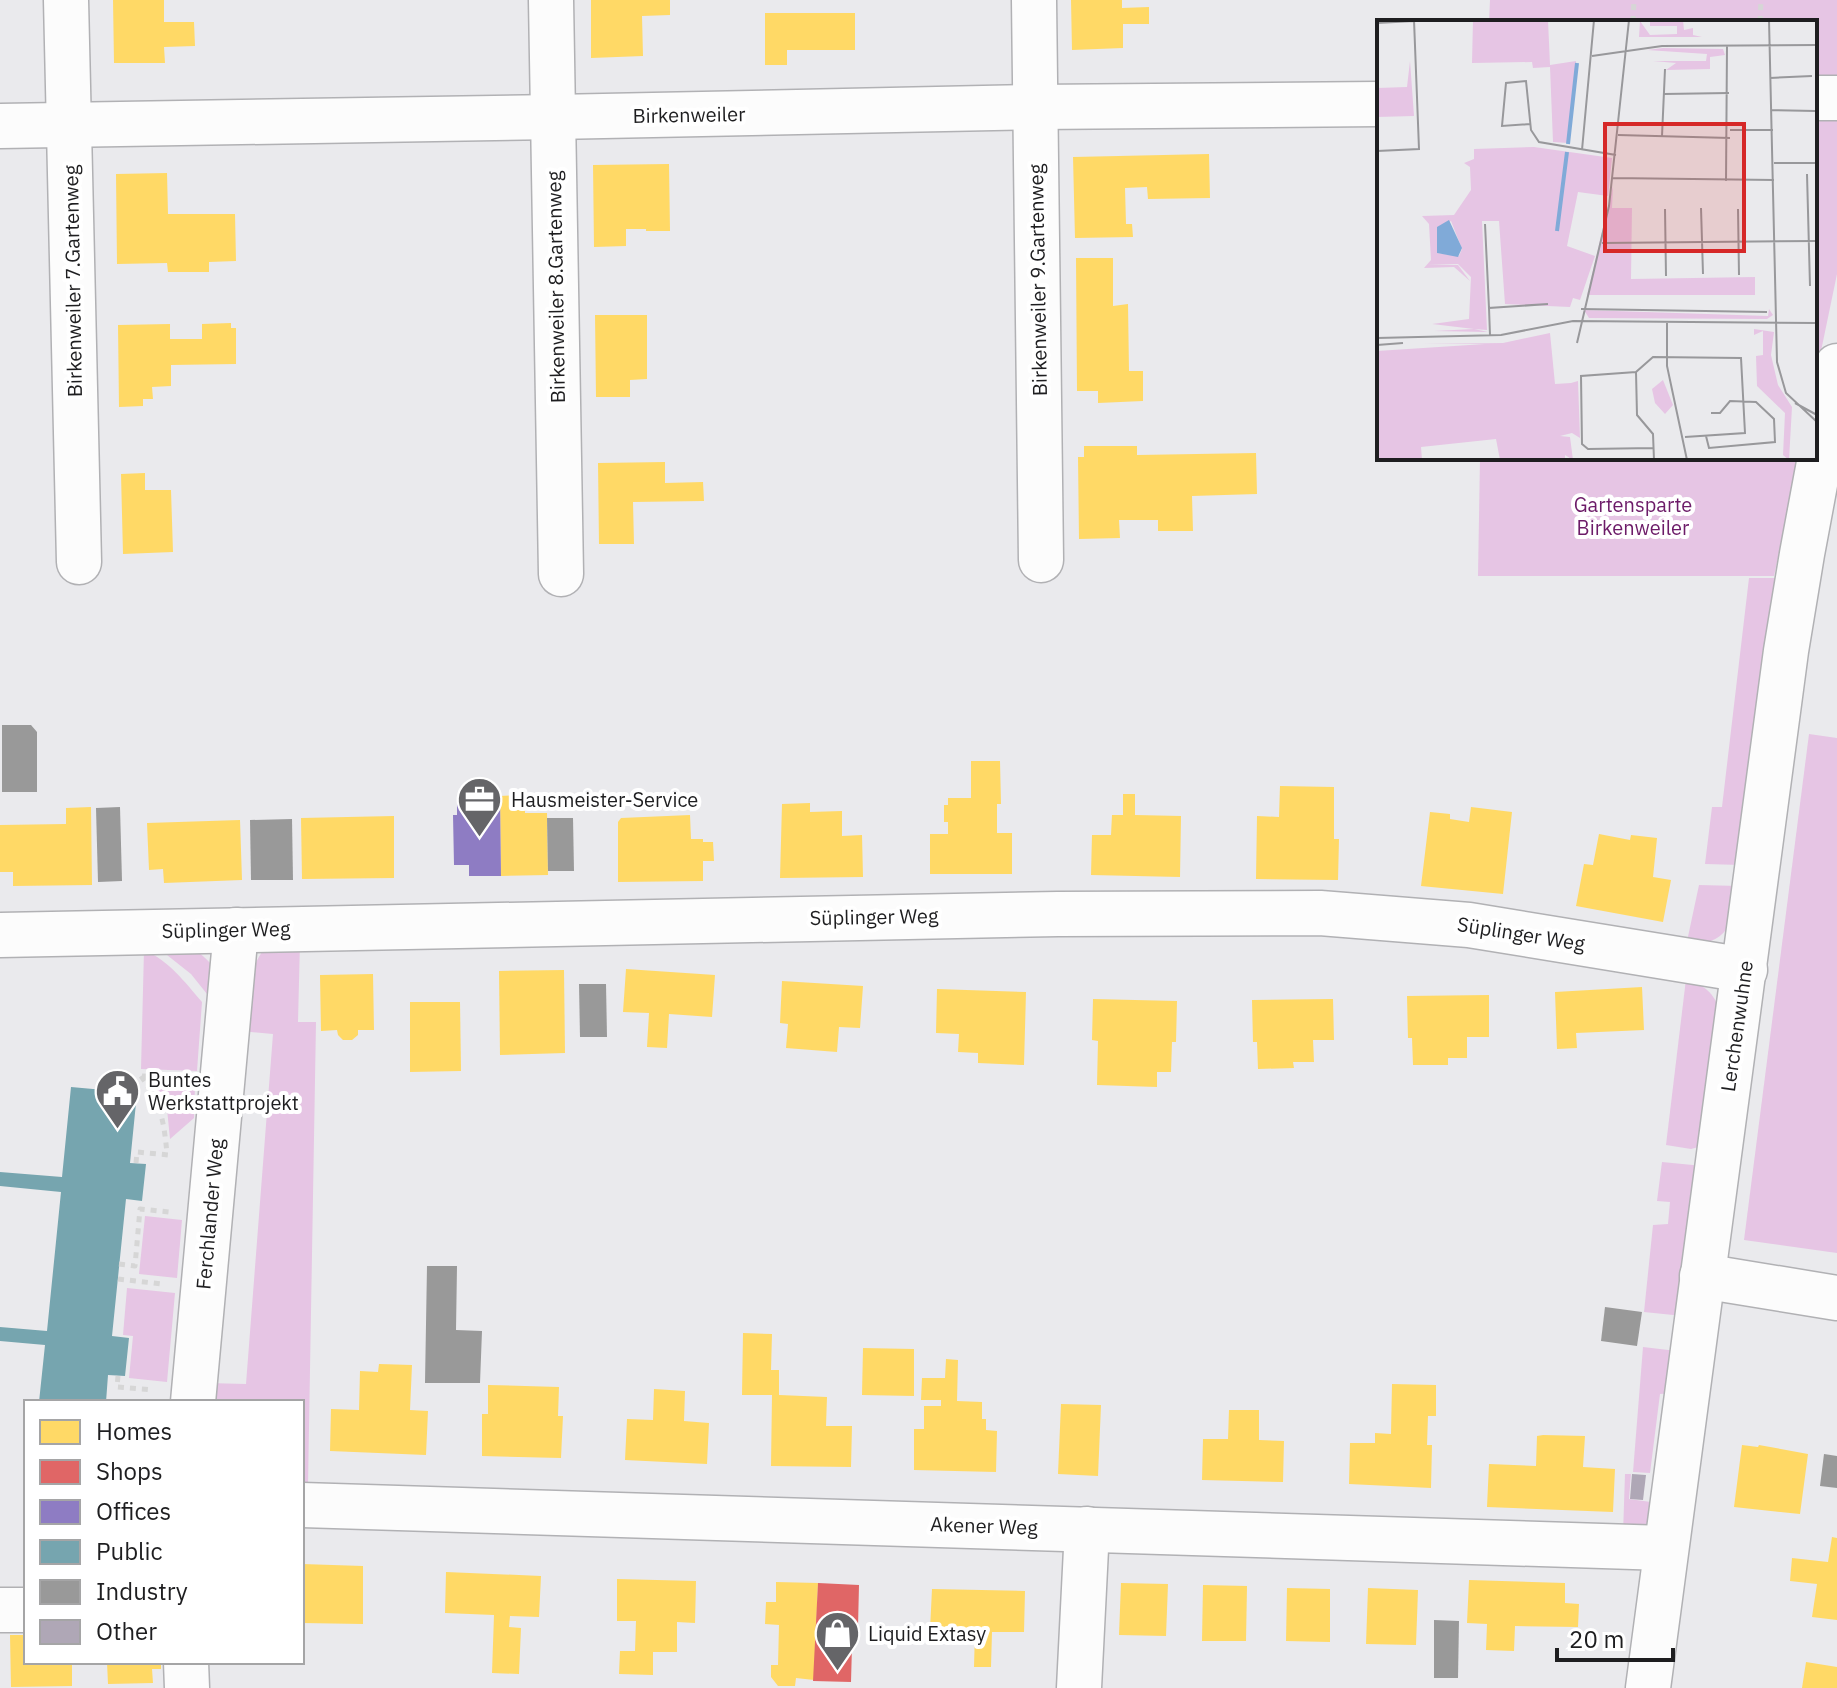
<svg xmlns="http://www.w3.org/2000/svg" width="1837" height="1688" viewBox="0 0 1837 1688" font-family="'IBM Plex Sans',sans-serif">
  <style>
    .green { fill: #e6c5e4 }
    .homes { fill: #ffd966 }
    .shops { fill: #e06666 }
    .offices { fill: #8e7cc3 }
    .public { fill: #76a5af }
    .industry { fill: #999 }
    .building { fill: #afa7b6 }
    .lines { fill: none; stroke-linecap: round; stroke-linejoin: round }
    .minor-casing { stroke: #b1b1b4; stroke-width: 47 }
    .path { stroke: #d6d6d6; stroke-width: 5; stroke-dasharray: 6 6; stroke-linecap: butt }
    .minor { stroke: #fcfcfc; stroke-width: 44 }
    .labels { text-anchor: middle; stroke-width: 8; stroke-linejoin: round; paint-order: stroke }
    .street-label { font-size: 20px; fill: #1e1e20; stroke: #fff }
    .park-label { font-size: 20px; fill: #6c1b68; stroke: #fff }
    .poi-label { font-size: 20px; fill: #1e1e20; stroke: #fff; text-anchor: start }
    .inset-river { fill: none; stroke: #80aad8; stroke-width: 4 }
    .inset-road { fill: none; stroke: #98989b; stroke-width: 2 }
    .view { fill: #d62828; fill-opacity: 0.15; stroke: #d62828; stroke-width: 4 }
    .inset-edge { fill: none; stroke: #1e1e20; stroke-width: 4 }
  </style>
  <rect width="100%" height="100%" fill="#eaeaed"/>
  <g class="green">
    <polygon points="1490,0 1837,0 1837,274 1815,380 1815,22 1489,22"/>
    <polygon points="1480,458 1799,458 1774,576 1478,576"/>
    <polygon points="1749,578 1783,578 1741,865 1705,864 1712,807 1722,807"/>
    <polygon points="1809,734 1837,738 1837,1253 1744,1240"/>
    <path d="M1699,885L1739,886C1731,924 1732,942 1686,946Z"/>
    <path d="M300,942L298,1022H316L308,1486H302V1402H207V1383L246,1384L273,1034L241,1031C246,999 246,975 265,947Z"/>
    <path d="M161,947C190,948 193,944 213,966L211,999L191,974L167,955Z"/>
    <path d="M144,950C168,960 185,982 202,1002L197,1071L141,1069Z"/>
    <path d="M1686,979C1706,987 1713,991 1720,1012L1706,1145L1691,1149L1666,1145Z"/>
    <polygon points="152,1081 195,1084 194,1118 170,1139 167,1109"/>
    <polygon points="1662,1162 1703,1166 1683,1316 1644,1312 1653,1225 1668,1224 1670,1202 1657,1201"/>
    <polygon points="145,1216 182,1220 177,1278 139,1274"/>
    <polygon points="127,1288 175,1293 167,1382 129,1378 133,1336 123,1335"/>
    <polygon points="1643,1347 1677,1351 1673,1393 1660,1394 1650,1473 1633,1472"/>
    <path d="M1625,1474H1631L1629,1499L1658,1503C1647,1526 1648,1527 1623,1534Z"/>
  </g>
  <g class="homes">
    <polygon points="113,0 164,0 164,22 194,22 195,46 164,47 165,63 114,63"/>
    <polygon points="591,0 670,0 670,15 642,16 643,56 591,58"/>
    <polygon points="1071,0 1122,0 1122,8 1149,7 1149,24 1123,24 1123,48 1072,50"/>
    <polygon points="765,13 855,13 855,50 787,50 787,65 765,65"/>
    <polygon points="1209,154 1210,198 1148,199 1147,187 1125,188 1126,224 1132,224 1133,237 1075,238 1073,157"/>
    <polygon points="669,164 670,231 646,231 646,229 626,229 626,246 594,247 593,165"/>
    <polygon points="167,173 168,214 235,214 236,261 209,262 209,272 168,272 167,263 117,264 116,174"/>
    <polygon points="1076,258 1113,258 1113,306 1128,304 1129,371 1143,371 1143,401 1098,403 1098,391 1077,391"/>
    <polygon points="595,315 647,315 647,379 630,380 630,397 596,397"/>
    <polygon points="231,323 231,328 236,328 236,364 171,365 171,386 152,387 153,399 143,399 143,406 119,407 118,325 170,324 170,339 202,339 202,324"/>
    <polygon points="1084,446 1137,446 1137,455 1256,453 1257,494 1192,496 1193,531 1158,531 1158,520 1119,520 1120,538 1079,539 1078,457 1084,457"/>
    <polygon points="665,462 665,483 703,482 704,501 633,502 634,544 599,544 598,463"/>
    <polygon points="145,473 145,490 171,490 173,552 123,554 121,474"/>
    <polygon points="971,761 1000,761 1001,804 997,804 997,833 1012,833 1012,874 930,874 930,834 948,834 948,822 944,822 944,805 948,805 948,798 971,798"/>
    <polygon points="1280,786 1334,787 1334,839 1339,839 1338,880 1256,879 1257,816 1279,817"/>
    <polygon points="1123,794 1135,794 1135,815 1181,816 1180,877 1091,875 1092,835 1111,835 1112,815 1123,815"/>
    <polygon points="525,795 525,813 547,813 548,875 501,876 500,796"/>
    <polygon points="810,803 810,812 842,811 842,836 862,835 863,877 780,878 782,804"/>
    <polygon points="91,807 92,885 13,886 13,872 0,872 0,825 66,824 66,808"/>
    <polygon points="1471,807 1512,812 1503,894 1421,886 1430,812 1450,814 1450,819 1469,822"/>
    <polygon points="690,815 691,839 703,839 703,842 713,842 714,861 703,861 703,881 618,882 618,822 621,818"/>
    <polygon points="394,816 394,878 302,879 301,818"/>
    <polygon points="240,820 242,880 164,883 163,869 149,870 147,823"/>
    <polygon points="1599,834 1630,840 1631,835 1657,838 1653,877 1671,880 1663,922 1576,906 1584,864 1593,865"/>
    <polygon points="626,969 715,975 712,1017 669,1014 667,1048 647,1047 649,1013 623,1012"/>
    <polygon points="564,970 565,1053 500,1055 499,971"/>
    <polygon points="373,974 374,1030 358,1030 358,1035 352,1040 343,1040 338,1035 337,1030 321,1031 320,975"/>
    <polygon points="782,981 863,986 860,1028 839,1027 837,1052 786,1048 788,1024 780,1023"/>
    <polygon points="1642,987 1644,1030 1576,1033 1577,1048 1557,1049 1555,992"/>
    <polygon points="937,989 1026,992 1024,1065 978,1063 978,1053 958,1052 959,1034 936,1033"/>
    <polygon points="1489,995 1489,1037 1467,1037 1467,1058 1448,1058 1448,1065 1413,1065 1412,1038 1408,1038 1407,996"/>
    <polygon points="1093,999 1177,1001 1176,1042 1172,1042 1171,1072 1157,1072 1157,1087 1097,1085 1098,1041 1092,1040"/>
    <polygon points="1333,999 1334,1040 1313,1040 1314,1062 1293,1062 1294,1068 1258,1069 1257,1042 1253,1042 1252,1000"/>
    <polygon points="410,1002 460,1002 461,1071 410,1072"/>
    <polygon points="743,1333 772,1334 771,1370 779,1370 779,1395 827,1397 826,1426 852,1426 851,1467 771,1466 772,1395 742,1395"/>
    <polygon points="863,1348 914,1349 914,1396 862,1395"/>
    <polygon points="946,1359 958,1360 957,1401 982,1402 982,1419 986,1419 986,1430 997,1431 996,1472 914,1470 914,1429 924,1429 924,1406 941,1406 941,1400 921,1400 922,1378 945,1378"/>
    <polygon points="379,1364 412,1365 410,1410 428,1411 426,1455 330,1451 331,1409 359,1410 360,1371 378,1372"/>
    <polygon points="1392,1384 1436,1385 1436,1416 1428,1416 1427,1445 1432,1445 1431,1488 1349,1484 1350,1443 1375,1443 1375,1433 1391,1434"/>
    <polygon points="488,1385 559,1387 558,1416 563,1416 561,1458 482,1456 482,1414 488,1414"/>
    <polygon points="654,1389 685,1391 684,1421 709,1423 707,1464 625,1460 627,1419 653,1420"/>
    <polygon points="1061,1404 1101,1405 1098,1476 1058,1474"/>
    <polygon points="1229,1410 1259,1410 1259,1440 1284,1441 1283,1482 1202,1480 1203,1439 1228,1439"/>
    <polygon points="1543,1435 1585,1436 1583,1467 1615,1469 1613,1512 1487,1507 1489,1464 1536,1466 1537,1436"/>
    <polygon points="1742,1445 1758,1447 1759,1445 1808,1454 1800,1514 1734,1507"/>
    <polygon points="1832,1537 1837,1538 1837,1620 1812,1617 1817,1584 1790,1581 1792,1558 1828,1562"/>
    <polygon points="302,1564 363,1566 363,1624 302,1623"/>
    <polygon points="446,1572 541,1576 539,1617 510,1616 509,1627 521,1628 519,1674 492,1673 494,1615 445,1613"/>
    <polygon points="617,1579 696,1581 695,1623 677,1622 677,1652 653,1652 653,1675 619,1674 620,1651 635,1651 636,1621 617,1621"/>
    <polygon points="1469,1580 1565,1583 1565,1603 1579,1604 1578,1627 1515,1626 1514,1651 1486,1650 1487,1624 1467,1623"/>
    <polygon points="776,1582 818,1583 814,1680 796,1678 795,1686 778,1686 771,1677 771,1665 778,1665 779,1625 765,1624 766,1602 776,1602"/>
    <polygon points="1121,1583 1168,1584 1166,1636 1119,1635"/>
    <polygon points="1203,1585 1247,1586 1246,1641 1202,1641"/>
    <polygon points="1287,1588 1330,1589 1330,1642 1286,1641"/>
    <polygon points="1368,1588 1418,1590 1416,1645 1366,1644"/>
    <polygon points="932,1589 1025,1591 1024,1632 992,1632 991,1667 974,1667 975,1631 930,1630"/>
    <polygon points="10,1635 26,1635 26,1662 72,1662 72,1686 11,1687"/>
    <polygon points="107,1662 161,1662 161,1669 152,1669 153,1683 108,1684"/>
    <polygon points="1806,1662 1837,1667 1837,1688 1802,1688"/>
  </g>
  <polygon class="shops" points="818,1583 859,1585 858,1627 835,1626 834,1646 852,1646 851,1682 813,1681"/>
  <polygon class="offices" points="457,796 500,796 501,876 469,876 469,865 454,865 453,815 457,815"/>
  <polygon class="public" points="71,1087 137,1093 130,1163 146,1164 142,1201 126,1199 112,1336 129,1338 125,1376 108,1375 106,1402 39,1402 45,1345 0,1341 0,1327 47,1331 61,1192 0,1186 0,1172 62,1177"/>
  <g class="industry">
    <polygon points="2,725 31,725 37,732 37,792 2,792"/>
    <polygon points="120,807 122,881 98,882 96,808"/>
    <polygon points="547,818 573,818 574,871 548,871"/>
    <polygon points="292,819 293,880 251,880 250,820"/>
    <polygon points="579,984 606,984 607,1037 580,1037"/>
    <polygon points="427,1266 457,1266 456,1330 482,1331 480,1383 425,1383"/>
    <polygon points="1605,1307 1642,1312 1637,1346 1601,1341"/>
    <polygon points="1824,1454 1837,1456 1837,1488 1820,1486"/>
    <polygon points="1434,1620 1459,1621 1458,1678 1434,1678"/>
  </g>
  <polygon class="building" points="1632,1474 1646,1475 1643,1500 1630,1499"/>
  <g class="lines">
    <defs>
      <g id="minor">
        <polyline points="66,0 79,562"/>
        <polyline points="551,0 561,574"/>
        <polyline points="1034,0 1041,560"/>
        <polyline points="1815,98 1837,98"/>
        <polyline points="0,126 554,117 1036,107 1379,104"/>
        <polyline points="0,935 1058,914 1320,913 1469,925 1745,970"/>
        <polyline points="1702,1276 1837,1298"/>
        <polyline points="193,1402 236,930"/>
        <polyline points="302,1505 1665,1548"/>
        <polyline points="0,1610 26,1610"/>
        <polyline points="186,1662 187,1688"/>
        <polyline points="1079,1688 1087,1529"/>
        <polyline points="1648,1688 1786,651 1802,554 1837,366"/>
      </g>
    </defs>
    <use href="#minor" class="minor-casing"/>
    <g class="path">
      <polyline points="1633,22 1634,0"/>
      <polyline points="1760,22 1761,0"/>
      <polyline points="1654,462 1655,458"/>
      <path d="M141,1076C161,1104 164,1121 167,1154"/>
      <polyline points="142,1076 180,1078"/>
      <polyline points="136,1163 137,1152 169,1155"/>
      <polyline points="119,1264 135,1266 140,1209 169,1212"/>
      <polyline points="118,1279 162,1284"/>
      <polyline points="118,1376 117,1387 153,1390"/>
    </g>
    <use href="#minor" class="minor"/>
  </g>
  <defs>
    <symbol id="office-pin" viewBox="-11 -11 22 30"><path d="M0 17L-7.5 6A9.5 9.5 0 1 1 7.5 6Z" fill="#656568" stroke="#fff"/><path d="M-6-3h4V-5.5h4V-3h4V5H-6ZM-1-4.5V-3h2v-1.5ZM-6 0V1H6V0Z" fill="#fff"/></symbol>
    <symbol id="civic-pin" viewBox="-11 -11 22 30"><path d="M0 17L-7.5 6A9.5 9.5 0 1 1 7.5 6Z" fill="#656568" stroke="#fff"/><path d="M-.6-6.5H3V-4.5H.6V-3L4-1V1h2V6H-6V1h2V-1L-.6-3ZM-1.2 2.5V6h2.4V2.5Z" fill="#fff"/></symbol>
    <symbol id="shop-pin" viewBox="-11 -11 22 30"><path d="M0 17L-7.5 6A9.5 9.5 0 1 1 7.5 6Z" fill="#656568" stroke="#fff"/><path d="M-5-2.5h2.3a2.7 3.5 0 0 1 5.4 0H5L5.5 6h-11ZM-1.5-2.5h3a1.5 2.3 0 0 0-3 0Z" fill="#fff"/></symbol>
  </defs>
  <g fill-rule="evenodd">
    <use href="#office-pin" x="454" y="774" width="51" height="69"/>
    <use href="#civic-pin" x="92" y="1066" width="51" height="69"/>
    <use href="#shop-pin" x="812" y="1608" width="51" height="69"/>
  </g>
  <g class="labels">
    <g class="street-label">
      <text transform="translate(689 115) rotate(-1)" y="7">Birkenweiler</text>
      <text transform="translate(1038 280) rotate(-91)" y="7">Birkenweiler 9.Gartenweg</text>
      <text transform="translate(73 281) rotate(-91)" y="7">Birkenweiler 7.Gartenweg</text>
      <text transform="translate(556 287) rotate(-91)" y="7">Birkenweiler 8.Gartenweg</text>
      <text transform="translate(874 917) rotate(-1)" y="7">Süplinger Weg</text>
      <text transform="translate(226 930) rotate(-1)" y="7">Süplinger Weg</text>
      <text transform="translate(1521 934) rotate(9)" y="7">Süplinger Weg</text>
      <text transform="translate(1737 1026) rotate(-82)" y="7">Lerchenwuhne</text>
      <text transform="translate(210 1214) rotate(-85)" y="7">Ferchlander Weg</text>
      <text transform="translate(984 1526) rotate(2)" y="7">Akener Weg</text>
    </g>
    <g class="park-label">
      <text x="1633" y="512">Gartensparte<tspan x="1633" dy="23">Birkenweiler</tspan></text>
    </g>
    <g class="poi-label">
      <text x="511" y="807">Hausmeister-Service</text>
      <text x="148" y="1087">Buntes<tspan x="148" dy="23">Werkstattprojekt</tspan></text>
      <text x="868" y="1641">Liquid Extasy</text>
    </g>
  </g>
  <g transform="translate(1377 20)">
    <rect width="440" height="440" fill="#eaeaed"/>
    <path d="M96,0H171L173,45L199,41L191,123L176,122L173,47L156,48L155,42L95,43ZM273,0H306L307,10L316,8V15L325,17H262L263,1L273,15L300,14V6H273ZM286,28L346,29L348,35L333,37V49L289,50L299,43L276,41H329L330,34L270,30ZM33,41L37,96L0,97V68L30,67ZM157,127L235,138L231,176L201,172L190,226L218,236L203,280L196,278L193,287L128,284L122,201H105L110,310L97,309L111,312L57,311L97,309L55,304L92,299L94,257L81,244L51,245H81L93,261L77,247L47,248L54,240L52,204L45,196L77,195L94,170L93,147L87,143L97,139V129ZM74,201L85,229L82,236L60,233V209ZM236,166L235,188H255L254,259L378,257V275H210ZM392,289L396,295L390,299L212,298L207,290L391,296ZM377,309L397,312L394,335L401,365L415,387L412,440L406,435L408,393L380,366L379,336L386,335V311L377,315ZM173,313L178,364L194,363L193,324L194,363L201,361L203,418L195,413L183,416L193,417L196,440L188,435V440H123L119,419L44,427L45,440H0V331L108,324H45L126,323ZM286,360L296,385L288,394L278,383L275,369Z" fill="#e6c5e4" fill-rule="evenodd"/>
    <path d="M72,200L85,228L81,237L60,233V207Z" fill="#80aad8"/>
    <path class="inset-river" d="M191,124L200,43M180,211L190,132"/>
    <path class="inset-road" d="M392,0L400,342L409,373L440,402M0,3L37,1M215,36L285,26L440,25M393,58L435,56M287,74L352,73M395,90L438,91M153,104L125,106L129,63L149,61L154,110L162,122L239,135M353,110H396M241,115L353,118M285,116L288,49M205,130L217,0M0,131L42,129L37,0M397,143H440M430,154L433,266M235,158L397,160M349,161L350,26M324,188L326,254M288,189L289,256M361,189L362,255M108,204L112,288M225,223L440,221M204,289L390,292M290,301V346L310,440M113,315L112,288L171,284M0,318L124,315L196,301L440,303M200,323L232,186L252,0M0,325L26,323M259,352L204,356L205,424L211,429L277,428M418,383L440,395M329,416L332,428L398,422L397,399L379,382L353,381L343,393H334M277,440L276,414L260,395L259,352L276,337L364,338L368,413L308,417"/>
    <path class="view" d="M228,104H367V231H228Z"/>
    <rect width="440" height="440" class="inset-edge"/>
  </g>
  <rect x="24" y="1400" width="280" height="264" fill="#ffffff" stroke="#a5a5a6" stroke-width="2"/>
  <rect x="40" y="1420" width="40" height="24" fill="#ffd966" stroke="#a5a5a6" stroke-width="2"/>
  <text x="96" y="1440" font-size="24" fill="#1e1e20">Homes</text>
  <rect x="40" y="1460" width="40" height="24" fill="#e06666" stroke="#a5a5a6" stroke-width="2"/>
  <text x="96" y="1480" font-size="24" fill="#1e1e20">Shops</text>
  <rect x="40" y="1500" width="40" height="24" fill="#8e7cc3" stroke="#a5a5a6" stroke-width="2"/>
  <text x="96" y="1520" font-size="24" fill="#1e1e20">Offices</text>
  <rect x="40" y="1540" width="40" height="24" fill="#76a5af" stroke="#a5a5a6" stroke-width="2"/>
  <text x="96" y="1560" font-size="24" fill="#1e1e20">Public</text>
  <rect x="40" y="1580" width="40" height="24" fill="#999999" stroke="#a5a5a6" stroke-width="2"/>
  <text x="96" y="1600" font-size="24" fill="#1e1e20">Industry</text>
  <rect x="40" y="1620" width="40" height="24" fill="#afa7b6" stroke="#a5a5a6" stroke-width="2"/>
  <text x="96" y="1640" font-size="24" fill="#1e1e20">Other</text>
  <path d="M1557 1648v12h116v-12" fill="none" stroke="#1e1e20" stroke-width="4"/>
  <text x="1569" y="1648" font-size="24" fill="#1e1e20" stroke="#ffffff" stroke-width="6" paint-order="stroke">20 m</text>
</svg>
